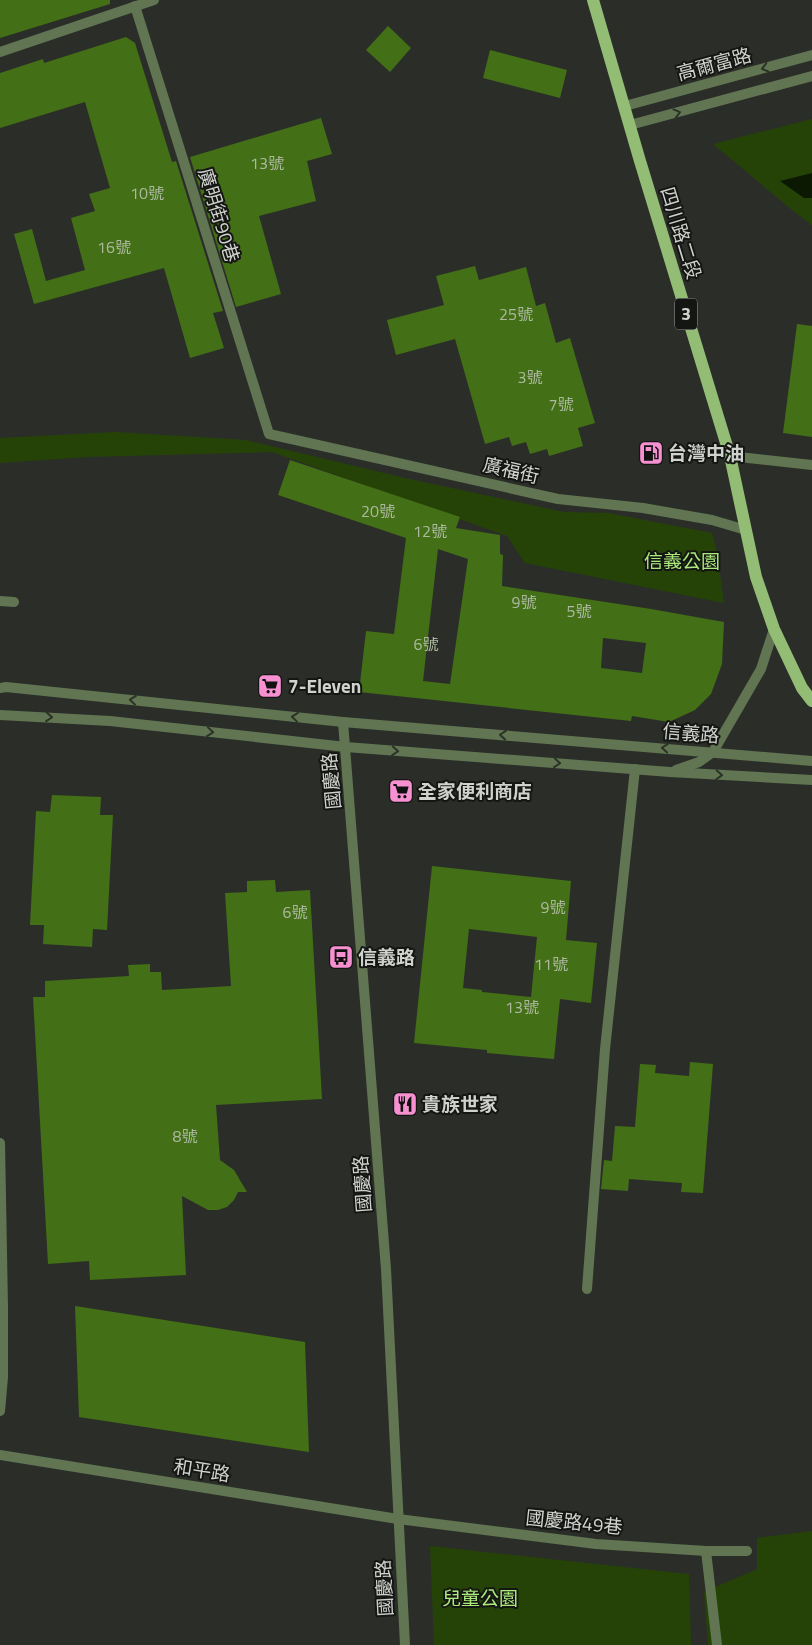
<svg xmlns="http://www.w3.org/2000/svg" width="812" height="1645" viewBox="0 0 812 1645" font-family="'Titillium Web','Noto Sans TC',sans-serif">
  <style>
    .green { fill: #264307 }
    .water { fill: #0b1902 }
    .building { fill: #436f17; fill-rule: evenodd }
    .lines { fill: none; stroke-linecap: round; stroke-linejoin: round }
    .minor { stroke: #617553; stroke-width: 10 }
    .tertiary { stroke: #617553; stroke-width: 10 }
    .primary { stroke: #93bc75; stroke-width: 12 }
    .oneway { stroke: #2b3226 }
    .labels { text-anchor: middle; stroke-width: 4; stroke-linejoin: round; paint-order: stroke }
    .number-label { font-size: 16px; fill: #adb9a0 }
    .shield { fill: #141613; stroke: #989a96; stroke-width: 1 }
    .shield-label { font-size: 18px; font-weight: bold; fill: #d0d2ce }
    .street-label { font-size: 19px; fill: #d0d2ce; stroke: #141613 }
    .poi-label { font-size: 19px; font-weight: bold; fill: #d0d2ce; stroke: #141613; text-anchor: start }
    .park-label { font-size: 19px; fill: #abe97b; stroke: #141613 }
  </style>
  <rect width="100%" height="100%" fill="#2b2e28"/>
  <g class="green">
    <polygon points="812,119 812,225 792,210 713,144"/>
    <polygon points="116,432 246,440 405,478 564,512 608,513 712,533 717,552 724,603 525,563 507,536 272,452 88,457 0,463 0,438"/>
    <polygon points="812,1531 812,1645 708,1645 704,1592 757,1569 757,1538"/>
    <polygon points="430,1546 689,1574 691,1645 434,1645"/>
  </g>
  <polygon class="water" points="812,173 812,198 804,198 780,181"/>
  <g class="building">
    <polygon points="0,0 110,0 110,4 0,38"/>
    <polygon points="388,26 411,48 390,72 366,50"/>
    <polygon points="126,37 135,43 172,162 176,161 223,311 213,313 224,348 190,358 164,268 34,304 14,234 32,229 46,281 85,270 71,218 95,211 89,194 110,188 85,102 0,128 0,73 43,59 44,63"/>
    <polygon points="490,50 567,70 560,98 483,78"/>
    <polygon points="321,118 332,154 307,161 316,201 259,216 281,294 236,307 190,157"/>
    <polygon points="475,266 479,280 526,267 536,306 545,303 556,343 570,338 595,423 578,428 583,446 549,456 547,449 530,454 526,442 512,446 509,437 485,444 455,339 396,355 387,320 444,305 436,276"/>
    <polygon points="797,324 812,326 812,437 783,433"/>
    <path d="M290,460L460,517L456,528L500,535V554L503,555L502,586L651,609L724,622L722,664L711,694L695,710L669,722L632,716L631,721L359,692L366,631L394,634L406,538L278,495ZM438,549L468,559L450,684L423,681ZM603,638L646,643L642,673L601,668Z"/>
    <polygon points="52,795 101,797 100,815 113,815 107,930 93,929 92,947 43,944 44,925 30,925 36,811 50,812"/>
    <path d="M432,866L571,881L566,940L597,943L591,1003L560,999L554,1059L487,1053V1050L414,1043ZM469,929L537,937L531,997L482,992V990L463,988Z"/>
    <polygon points="275,880 276,892 310,890 322,1099 216,1105 220,1160 234,1170 247,1192 238,1192 234,1200 227,1207 218,1210 208,1210 182,1196 186,1275 90,1280 89,1261 48,1264 33,997 45,997 45,981 129,976 128,965 150,964 150,972 161,972 162,990 231,986 225,893 247,892 247,881"/>
    <polygon points="690,1062 713,1064 703,1193 681,1192 682,1183 629,1179 628,1191 601,1189 604,1160 612,1161 615,1126 635,1127 640,1064 656,1065 655,1073 689,1076"/>
    <polygon points="75,1306 305,1342 309,1452 79,1417"/>
  </g>
  <g class="lines">
    <g class="minor">
      <polyline points="135,6 269,434 558,499 643,508 712,520 746,530"/>
      <polyline points="0,52 154,0"/>
      <polyline points="625,106 812,55"/>
      <polyline points="630,125 812,76"/>
      <polyline points="730,456 812,465"/>
      <polyline points="0,601 14,602"/>
      <polyline points="343,722 386,1269 405,1645"/>
      <polyline points="0,1143 3,1307 3,1377 0,1411"/>
      <polyline points="587,1289 605,1049 635,769"/>
      <polyline points="0,1455 398,1519 596,1544 706,1551 747,1551"/>
      <polyline points="706,1551 717,1645"/>
    </g>
    <g class="tertiary">
      <polyline points="0,688 6,687 343,722 812,761"/>
      <polyline points="0,715 110,721 346,747 670,772 812,780"/>
      <polyline points="676,770 699,762 713,752 761,669 774,629"/>
    </g>
    <polyline class="primary" points="593,0 640,161 730,456 756,577 774,629 802,688 812,701"/>
  </g>
  <defs><path id="oneway-chevron" d="M-2-3.5L2.5 0L-2 3.5" fill="none" stroke-width="1.6" stroke-linecap="round" stroke-linejoin="round" transform="scale(1.25)"/></defs>
  <g class="oneway">
    <use href="#oneway-chevron" transform="translate(765 68) rotate(165)"/>
    <use href="#oneway-chevron" transform="translate(677 113) rotate(-15)"/>
    <use href="#oneway-chevron" transform="translate(133 700) rotate(-174)"/>
    <use href="#oneway-chevron" transform="translate(49 717) rotate(4)"/>
    <use href="#oneway-chevron" transform="translate(295 717) rotate(-174)"/>
    <use href="#oneway-chevron" transform="translate(210 732) rotate(6)"/>
    <use href="#oneway-chevron" transform="translate(503 735) rotate(-175)"/>
    <use href="#oneway-chevron" transform="translate(665 748) rotate(-175)"/>
    <use href="#oneway-chevron" transform="translate(395 751) rotate(4)"/>
    <use href="#oneway-chevron" transform="translate(557 763) rotate(5)"/>
    <use href="#oneway-chevron" transform="translate(719 775) rotate(3)"/>
  </g>
  <defs>
    <symbol id="fuel-square" viewBox="-11 -11 22 22"><rect x="-9" y="-9" width="18" height="18" rx="4" fill="#f690d0" stroke="#141613"/><path d="M-5.5-6h7V0h2V4h1.3V-2.5L3-4.5l.8-.8L6-3V5H2.5V1h-1V6h-7ZM-4.2-4.7v3.2H.2V-4.7Z" fill="#111"/></symbol>
    <symbol id="supermarket-square" viewBox="-11 -11 22 22"><rect x="-9" y="-9" width="18" height="18" rx="4" fill="#f690d0" stroke="#141613"/><path d="M-6-5.5h2.5l.6 2H6L4.5 2H-2.5L-4.4-4H-6ZM-1.5 3.2a1.3 1.3 0 1 0 .1 0ZM3 3.2a1.3 1.3 0 1 0 .1 0Z" fill="#111"/></symbol>
    <symbol id="bus-square" viewBox="-11 -11 22 22"><rect x="-9" y="-9" width="18" height="18" rx="4" fill="#f690d0" stroke="#141613"/><path d="M-5-6H5V4H4V6H2V4H-2V6H-4V4H-5ZM-3.5-4V0h7V-4ZM-3.5 1.2v1.5H-2V1.2ZM2 1.2v1.5H3.5V1.2Z" fill="#111"/></symbol>
    <symbol id="restaurant-square" viewBox="-11 -11 22 22"><rect x="-9" y="-9" width="18" height="18" rx="4" fill="#f690d0" stroke="#141613"/><path d="M-5-6h1v4h1v-4h1v4h1v-4h1v5L-1.5 .5V6h-2V.5L-5-1ZM5-6V6H3V1.5H1.5Q1.5-4 5-6Z" fill="#111"/></symbol>
  </defs>
  <g fill-rule="evenodd">
    <use href="#fuel-square" x="637" y="439" width="28" height="28"/>
    <use href="#supermarket-square" x="256" y="672" width="28" height="28"/>
    <use href="#supermarket-square" x="387" y="777" width="28" height="28"/>
    <use href="#bus-square" x="327" y="943" width="28" height="28"/>
    <use href="#restaurant-square" x="391" y="1090" width="28" height="28"/>
  </g>
  <g class="labels">
    <g class="number-label">
      <text x="267" y="169">13號</text>
      <text x="147" y="199">10號</text>
      <text x="114" y="253">16號</text>
      <text x="516" y="320">25號</text>
      <text x="530" y="383">3號</text>
      <text x="561" y="410">7號</text>
      <text x="378" y="517">20號</text>
      <text x="430" y="537">12號</text>
      <text x="524" y="608">9號</text>
      <text x="579" y="617">5號</text>
      <text x="426" y="650">6號</text>
      <text x="553" y="913">9號</text>
      <text x="295" y="918">6號</text>
      <text x="551" y="970">11號</text>
      <text x="522" y="1013">13號</text>
      <text x="185" y="1142">8號</text>
    </g>
    <rect class="shield" x="675" y="298.5" width="22" height="31" rx="4"/>
    <g class="shield-label">
      <text x="686" y="320">3</text>
    </g>
    <g class="street-label">
      <text transform="translate(714 64) rotate(-15)" y="7">高爾富路</text>
      <text transform="translate(219 215) rotate(73)" y="7">廣明街90巷</text>
      <text transform="translate(681 233) rotate(73)" y="7">四川路二段</text>
      <text transform="translate(511 470) rotate(13)" y="7">廣福街</text>
      <text transform="translate(691 733) rotate(5)" y="7">信義路</text>
      <text transform="translate(331 781) rotate(-95)" y="7">國慶路</text>
      <text transform="translate(362 1184) rotate(-94)" y="7">國慶路</text>
      <text transform="translate(202 1470) rotate(9)" y="7">和平路</text>
      <text transform="translate(574 1522) rotate(6)" y="7">國慶路49巷</text>
      <text transform="translate(384 1588) rotate(-93)" y="7">國慶路</text>
    </g>
    <g class="poi-label">
      <text x="668" y="460">台灣中油</text>
      <text x="288" y="693">7-Eleven</text>
      <text x="418" y="798">全家便利商店</text>
      <text x="358" y="964">信義路</text>
      <text x="422" y="1111">貴族世家</text>
    </g>
    <g class="park-label">
      <text x="682" y="568">信義公園</text>
      <text x="480" y="1605">兒童公園</text>
    </g>
  </g>
</svg>
